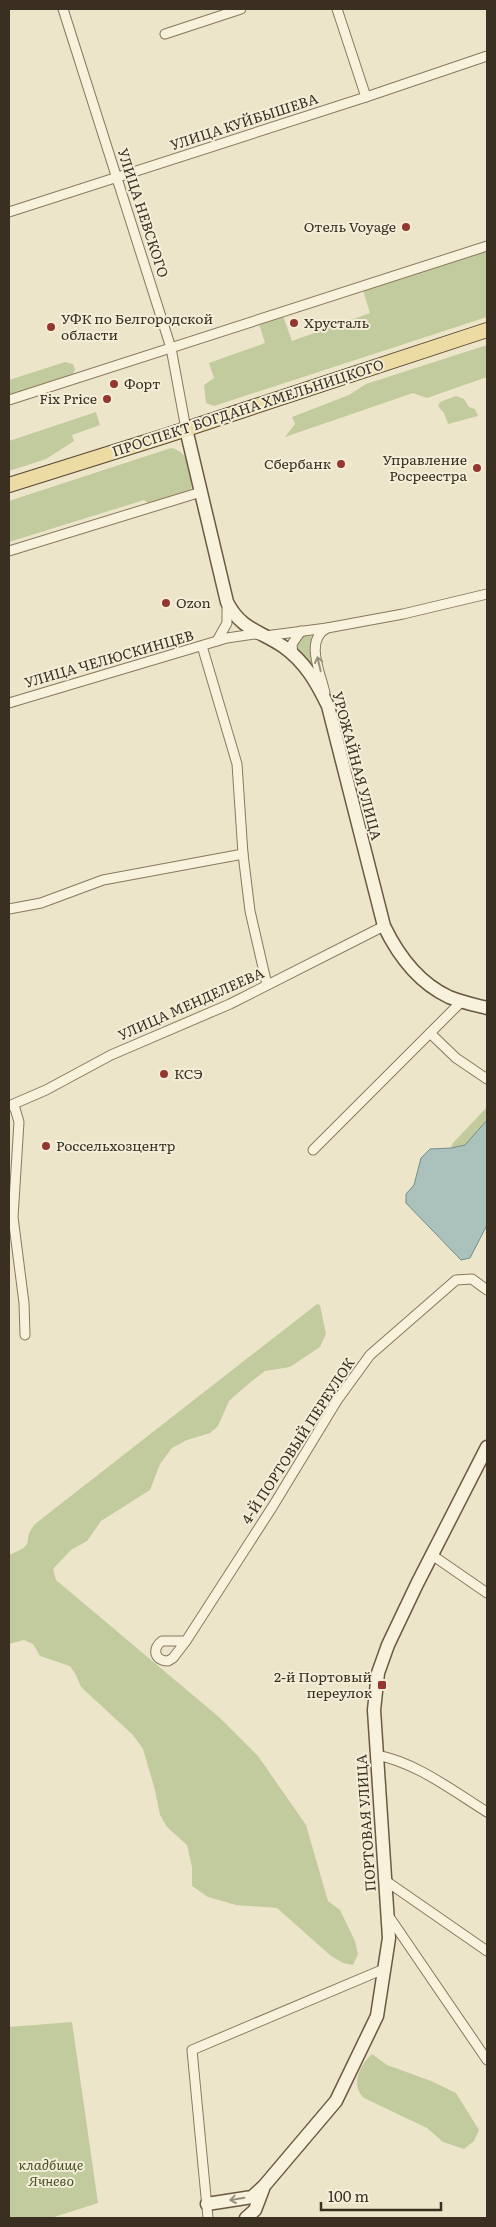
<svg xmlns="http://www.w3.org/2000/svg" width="496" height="2227" viewBox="0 0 496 2227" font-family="Literata,serif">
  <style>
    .green { fill: #c2cb9d }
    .water { fill: #aac1bc; stroke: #70908a }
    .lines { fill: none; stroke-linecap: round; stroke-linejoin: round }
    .street-casing { stroke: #89785e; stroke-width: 11 }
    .secondary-casing { stroke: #6b5941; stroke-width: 15 }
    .primary-casing { stroke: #574632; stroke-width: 16 }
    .street { stroke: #f8f1dc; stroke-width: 9 }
    .secondary { stroke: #f8f1dc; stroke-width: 12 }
    .primary { stroke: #eddba4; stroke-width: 14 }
    .oneway { stroke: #99907e }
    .poi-dot { fill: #953731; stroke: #f4eed8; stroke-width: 2 }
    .labels { text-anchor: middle; stroke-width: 4; stroke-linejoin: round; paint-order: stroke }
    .street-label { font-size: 14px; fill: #3a2f21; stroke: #f4eed8 }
    .poi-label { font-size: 14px; fill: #3a2f21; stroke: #f4eed8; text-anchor: start }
    .park-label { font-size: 14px; font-style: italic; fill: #475529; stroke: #f4eed8 }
  </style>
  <rect width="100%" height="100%" fill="#ede5c9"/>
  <g class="green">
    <polygon points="487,249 487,317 214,406 206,403 204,385 214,378 209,363 265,343 259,324 283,316 292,341 370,313 363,290"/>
    <polygon points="487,345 487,377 427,398 413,393 285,437 295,424 292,417 349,395 366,384"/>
    <polygon points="65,362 73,364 75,370 72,375 9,397 9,380"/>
    <polygon points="456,396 464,399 469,407 475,409 478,416 448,424 444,413 438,406 440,402"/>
    <polygon points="96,412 100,425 72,435 74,441 46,459 9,471 9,441"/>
    <path d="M171,448C189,451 195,475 191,490L151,505L144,500L9,542V501Z"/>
    <polygon points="301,635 309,635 312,637 314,662 310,663 296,650 297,642"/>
    <polygon points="487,1107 487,1120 465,1145 451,1148 453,1143"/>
    <path d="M317,1304L320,1305L326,1334L320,1347L290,1367L265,1371L247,1385L229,1401L218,1426L210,1433L187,1440L172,1448L160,1464L150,1490L101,1521L87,1541L71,1550L53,1569L56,1580L220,1718L258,1756L306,1825L328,1901L340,1910L355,1941L358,1954L353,1965L343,1963L331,1956L277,1908L236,1905L208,1897L192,1886V1867L187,1845L167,1827L160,1815L155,1790L143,1749L133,1735L81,1687L76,1675L70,1666L40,1656L33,1644L24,1640L9,1644V1555C39,1543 20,1542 35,1524Z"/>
    <polygon points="72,2022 98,2203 51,2218 9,2218 9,2027"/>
    <path d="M372,2054L387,2065L431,2081L456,2093L479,2130L474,2141L464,2149L443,2142L427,2128L364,2098C350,2085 360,2065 372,2054Z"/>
  </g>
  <polygon class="water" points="487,1120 487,1225 470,1258 461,1260 406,1203 406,1194 414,1185 421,1158 430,1149 451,1148 465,1145"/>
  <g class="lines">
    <defs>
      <g id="street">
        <polyline points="63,9 171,348 186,429"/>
        <polyline points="337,9 366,97"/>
        <polyline points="165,34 241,9"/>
        <polyline points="9,212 366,97 487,56"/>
        <polyline points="9,400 487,246"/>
        <polyline points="9,551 201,492"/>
        <polyline points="217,641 227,623 227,604"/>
        <polyline points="202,646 237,764 243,854 250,911 267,985"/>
        <polyline points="293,655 292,644 301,631"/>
        <path d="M325,693C321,674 304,640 327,628"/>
        <polyline points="9,703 227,638 254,634 265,636 327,628 403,614 487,594"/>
        <polyline points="9,909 41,903 103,880 243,854"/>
        <polyline points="430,1033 456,1058 487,1079"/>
        <polyline points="14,1105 19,1122 13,1217 24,1303 25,1335"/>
        <polyline points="9,1106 46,1090 111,1055 230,1004 384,926"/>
        <polyline points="313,1150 462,1001"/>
        <polyline points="432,1555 487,1593"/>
        <path d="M186,1641H162C152,1648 154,1661 168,1661L173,1658L186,1641L273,1506L338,1399L370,1355L456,1280L472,1279L487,1290"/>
        <path d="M376,1755C416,1762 453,1791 487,1812"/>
        <polyline points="386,1881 487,1951"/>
        <polyline points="388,1915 487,2060"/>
        <polyline points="208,2218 192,2050 384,1969"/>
      </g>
      <g id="secondary">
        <path d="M186,429L227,602C241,630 261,631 284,647C305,662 317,683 328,706L384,926C398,955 419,983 449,997C461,1002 475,1005 487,1008"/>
        <polyline points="207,2204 252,2197 264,2186 336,2101 377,2016 389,1938 374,1710 378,1673 388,1645 417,1584 487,1447"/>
        <polyline points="246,2218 255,2210 263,2189"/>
      </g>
      <polyline id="primary" points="9,485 165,436 487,330"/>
    </defs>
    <use href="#street" class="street-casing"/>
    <use href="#secondary" class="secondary-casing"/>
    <use href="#primary" class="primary-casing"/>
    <use href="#street" class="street"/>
    <use href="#secondary" class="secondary"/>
    <use href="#primary" class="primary"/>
  </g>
  <defs><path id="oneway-shaft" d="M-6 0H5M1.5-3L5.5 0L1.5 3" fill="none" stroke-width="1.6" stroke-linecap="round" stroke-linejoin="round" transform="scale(1.25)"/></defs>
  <g class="oneway">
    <use href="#oneway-shaft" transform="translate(319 664) rotate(-103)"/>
    <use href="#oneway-shaft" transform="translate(237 2199) rotate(171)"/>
  </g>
  <g class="poi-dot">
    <circle cx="406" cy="227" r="5"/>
    <circle cx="294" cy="323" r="5"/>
    <circle cx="51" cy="327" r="5"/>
    <circle cx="114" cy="384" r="5"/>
    <circle cx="107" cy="399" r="5"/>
    <circle cx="341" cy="464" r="5"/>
    <circle cx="477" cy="468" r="5"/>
    <circle cx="166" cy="603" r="5"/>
    <circle cx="164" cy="1074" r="5"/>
    <circle cx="46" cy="1146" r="5"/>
    <rect x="377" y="1680" width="10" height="10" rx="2.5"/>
  </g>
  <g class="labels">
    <g class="street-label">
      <text transform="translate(244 122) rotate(-18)" y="5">УЛИЦА КУЙБЫШЕВА</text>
      <text transform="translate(143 213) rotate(72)" y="5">УЛИЦА НЕВСКОГО</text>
      <text transform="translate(248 408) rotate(-18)" y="5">ПРОСПЕКТ БОГДАНА ХМЕЛЬНИЦКОГО</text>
      <text transform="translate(109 659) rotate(-16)" y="5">УЛИЦА ЧЕЛЮСКИНЦЕВ</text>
      <text transform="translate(357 766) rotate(75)" y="5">УРОЖАЙНАЯ УЛИЦА</text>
      <text transform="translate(191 1004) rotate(-24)" y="5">УЛИЦА МЕНДЕЛЕЕВА</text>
      <text transform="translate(298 1441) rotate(-57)" y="5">4-Й ПОРТОВЫЙ ПЕРЕУЛОК</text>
      <text transform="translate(366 1823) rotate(-94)" y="5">ПОРТОВАЯ УЛИЦА</text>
    </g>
    <g class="poi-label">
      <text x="396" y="232" text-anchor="end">Отель Voyage</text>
      <text x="61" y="324">УФК по Белгородской<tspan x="61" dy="16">области</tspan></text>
      <text x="304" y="328">Хрусталь</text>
      <text x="124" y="389">Форт</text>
      <text x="97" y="404" text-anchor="end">Fix Price</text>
      <text x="467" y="465" text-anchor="end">Управление<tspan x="467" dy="16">Росреестра</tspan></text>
      <text x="331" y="469" text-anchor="end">Сбербанк</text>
      <text x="176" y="608">Ozon</text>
      <text x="174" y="1079">КСЭ</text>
      <text x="56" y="1151">Россельхозцентр</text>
      <text x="372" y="1682" text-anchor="end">2-й Портовый<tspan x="372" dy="16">переулок</tspan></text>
    </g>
    <g class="park-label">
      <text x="51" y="2170">кладбище<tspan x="51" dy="16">Ячнево</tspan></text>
    </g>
  </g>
  <rect width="496" height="2227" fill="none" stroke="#3a2f21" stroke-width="20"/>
  <path d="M321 2202v8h120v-8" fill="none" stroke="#3a2f21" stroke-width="2.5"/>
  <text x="328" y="2202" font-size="15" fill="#3a2f21" stroke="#f4eed8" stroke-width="4" paint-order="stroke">100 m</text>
</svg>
